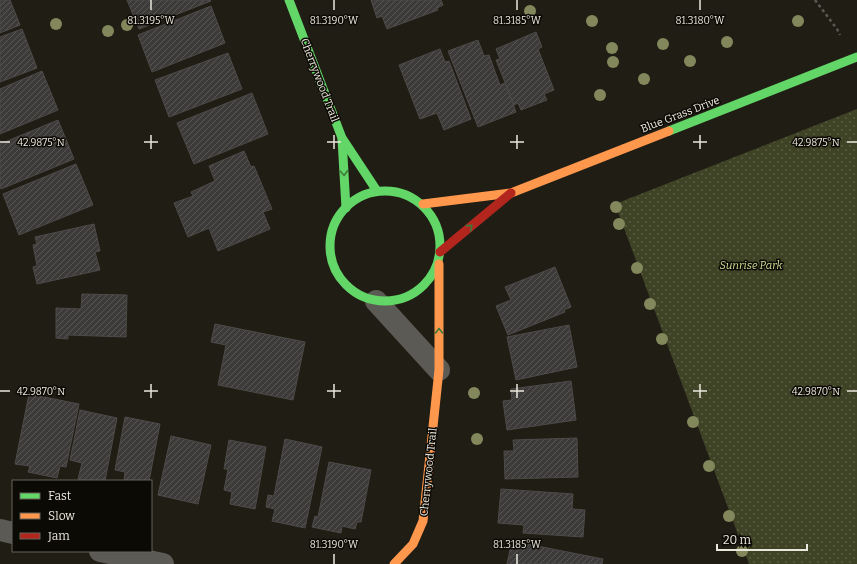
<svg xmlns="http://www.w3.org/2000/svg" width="857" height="564" viewBox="0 0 857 564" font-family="Bitter,serif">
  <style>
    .park { fill: url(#park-dots) }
    .building { fill: url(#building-hatch); stroke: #4d4a49 }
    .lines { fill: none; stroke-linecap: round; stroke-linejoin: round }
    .path { stroke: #5a5851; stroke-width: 2.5; stroke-dasharray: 3 3; stroke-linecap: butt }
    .street { stroke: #5c5a54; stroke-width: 22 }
    .fast { stroke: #63d668; stroke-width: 9 }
    .slow { stroke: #ff974d; stroke-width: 9 }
    .jam { stroke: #b3261e; stroke-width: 9 }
    .tree { fill: #82885b }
    .oneway { stroke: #3c7a3b }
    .ticks { fill: none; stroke: #eae7dd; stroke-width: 1.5 }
    .labels { text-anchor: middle; stroke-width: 3; stroke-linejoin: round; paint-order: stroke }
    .street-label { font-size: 11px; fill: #eae7dd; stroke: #0c0a04 }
    .park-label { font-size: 11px; font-style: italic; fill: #d3df95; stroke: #0c0a04 }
    .ticks-label { font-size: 10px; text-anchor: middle; fill: #eae7dd; stroke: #0c0a04; stroke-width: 3; stroke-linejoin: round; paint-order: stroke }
  </style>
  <defs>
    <pattern id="park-dots" width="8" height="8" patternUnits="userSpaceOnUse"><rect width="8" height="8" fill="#3f4326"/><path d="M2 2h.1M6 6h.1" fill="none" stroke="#5b5e45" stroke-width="1.8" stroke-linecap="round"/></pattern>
    <pattern id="building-hatch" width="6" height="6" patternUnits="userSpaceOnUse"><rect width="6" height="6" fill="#3d3a3a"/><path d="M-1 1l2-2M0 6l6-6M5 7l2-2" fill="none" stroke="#595656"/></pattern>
  </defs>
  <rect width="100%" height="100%" fill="#201d15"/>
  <polygon class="park" points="857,109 857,564 749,564 615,204"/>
  <g class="building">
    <polygon points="0,0 10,0 20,25 0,33"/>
    <polygon points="127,0 210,0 211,1 139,29"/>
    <polygon points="371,0 441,0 443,5 437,8 438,10 387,29 382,16 377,18"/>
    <polygon points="211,6 225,43 152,72 138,35"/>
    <polygon points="22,29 37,68 0,82 0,37"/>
    <polygon points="536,32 542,47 538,49 554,90 544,94 547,100 521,110 518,103 514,105 496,60 500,59 496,49"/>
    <polygon points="478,40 484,56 489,55 500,85 505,83 516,112 478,127 448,51"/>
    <polygon points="440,49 445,62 449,61 471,119 444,130 437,113 420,119 399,65"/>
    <polygon points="228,53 242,89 169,117 155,80"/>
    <polygon points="42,71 58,110 0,134 0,89"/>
    <polygon points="252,93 268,134 194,164 177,123"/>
    <polygon points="58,120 74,159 1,189 0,186 0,144"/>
    <polygon points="244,151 251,167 254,166 272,209 263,212 270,229 218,251 209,228 188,237 174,203 193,196 191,192 215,181 209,166"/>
    <polygon points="76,164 93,205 19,235 3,194"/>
    <polygon points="94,224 100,251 95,252 100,270 37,284 33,267 37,266 33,245 37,244 35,237"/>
    <polygon points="555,267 571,307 564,310 565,312 508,335 496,306 511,300 505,287"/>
    <polygon points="82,294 127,295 126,337 68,335 68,339 56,338 56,308 81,309"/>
    <polygon points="215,324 305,342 293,400 218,385 226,345 211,342"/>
    <polygon points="569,325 577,367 516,380 507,337"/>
    <polygon points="571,381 576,420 507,430 503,401 512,400 511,389"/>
    <polygon points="29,394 79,404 66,467 60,466 57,478 28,472 30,466 15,464"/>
    <polygon points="80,410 117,418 105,481 89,481 78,479 82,463 70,460"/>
    <polygon points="125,417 160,424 149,481 124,481 125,472 115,470"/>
    <polygon points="171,436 211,445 198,504 158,495"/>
    <polygon points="577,438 578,477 505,479 504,451 514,451 513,440"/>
    <polygon points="285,439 322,447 305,528 272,521 275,509 266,507 268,495 274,496"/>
    <polygon points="229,440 266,447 255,509 230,504 232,492 224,490 228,469 224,469"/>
    <polygon points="329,462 371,470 361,522 357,522 355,529 342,526 341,533 312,527 315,516 318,517"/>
    <polygon points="501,489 573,494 572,509 585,510 583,537 523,533 524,525 498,523"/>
    <polygon points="512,541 603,559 602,564 507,564"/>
  </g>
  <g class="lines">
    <polyline class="path" points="815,0 837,29 840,35"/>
    <g class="street">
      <polyline points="376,301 439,370"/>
      <polyline points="0,530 13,533"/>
      <polyline points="100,551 163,564"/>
    </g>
    <g class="fast">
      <polyline points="289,0 342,138 377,191"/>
      <polyline points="669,131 857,57"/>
      <polyline points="342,139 346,208"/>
      <circle cx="385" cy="246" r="55"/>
    </g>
    <g class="slow">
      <polyline points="423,204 511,193 669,131"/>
      <polyline points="394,564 413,544 423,521 439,370 439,264"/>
    </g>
    <polyline class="jam" points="440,252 511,193"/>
  </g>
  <g class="tree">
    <circle cx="530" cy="11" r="6"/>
    <circle cx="592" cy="21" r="6"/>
    <circle cx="798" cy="21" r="6"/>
    <circle cx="56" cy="24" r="6"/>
    <circle cx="127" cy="25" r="6"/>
    <circle cx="108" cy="31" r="6"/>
    <circle cx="727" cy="42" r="6"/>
    <circle cx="663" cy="44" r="6"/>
    <circle cx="612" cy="48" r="6"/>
    <circle cx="690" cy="61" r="6"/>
    <circle cx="613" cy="62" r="6"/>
    <circle cx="644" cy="79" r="6"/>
    <circle cx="600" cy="95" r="6"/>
    <circle cx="616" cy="207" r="6"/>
    <circle cx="619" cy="224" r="6"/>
    <circle cx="637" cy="268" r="6"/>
    <circle cx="650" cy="304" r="6"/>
    <circle cx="662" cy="339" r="6"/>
    <circle cx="474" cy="393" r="6"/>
    <circle cx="693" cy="422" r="6"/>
    <circle cx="477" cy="439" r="6"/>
    <circle cx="709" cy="466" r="6"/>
    <circle cx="729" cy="516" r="6"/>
    <circle cx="742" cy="551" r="6"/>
  </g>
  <defs><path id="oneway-chevron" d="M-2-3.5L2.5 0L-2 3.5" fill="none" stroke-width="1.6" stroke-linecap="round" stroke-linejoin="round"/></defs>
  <g class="oneway">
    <use href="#oneway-chevron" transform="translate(344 173) rotate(87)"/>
    <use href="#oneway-chevron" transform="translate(470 227) rotate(-40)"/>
    <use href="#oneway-chevron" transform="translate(439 331) rotate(-90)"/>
  </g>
  <path class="ticks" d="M151,0V10M334,0V10M517,0V10M700,0V10M151,135V149M334,135V149M517,135V149M700,135V149M0,142H10M144,142H158M327,142H341M510,142H524M693,142H707M847,142H857M151,384V398M334,384V398M517,384V398M700,384V398M0,391H10M144,391H158M327,391H341M510,391H524M693,391H707M847,391H857M334,554V564M517,554V564"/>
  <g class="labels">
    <g class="street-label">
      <text transform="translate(320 80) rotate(69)" y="4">Cherrywood Trail</text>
      <text transform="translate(680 114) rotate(-21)" y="4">Blue Grass Drive</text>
      <text transform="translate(428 472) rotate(-84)" y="4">Cherrywood Trail</text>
    </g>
    <g class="park-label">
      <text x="751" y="269">Sunrise Park</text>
    </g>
  </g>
  <g class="ticks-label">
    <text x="151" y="24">81.3195°W</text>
    <text x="334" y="24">81.3190°W</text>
    <text x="517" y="24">81.3185°W</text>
    <text x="700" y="24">81.3180°W</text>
    <text x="41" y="146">42.9875°N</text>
    <text x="816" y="146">42.9875°N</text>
    <text x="41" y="395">42.9870°N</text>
    <text x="816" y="395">42.9870°N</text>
    <text x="334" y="548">81.3190°W</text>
    <text x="517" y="548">81.3185°W</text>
  </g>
  <rect x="12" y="480" width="140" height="72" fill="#0c0a04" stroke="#65625b"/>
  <rect x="20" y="493" width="20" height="6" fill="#63d668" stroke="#65625b"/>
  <text x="48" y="500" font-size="12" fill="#eae7dd">Fast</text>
  <rect x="20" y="513" width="20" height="6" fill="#ff974d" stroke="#65625b"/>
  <text x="48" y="520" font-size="12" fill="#eae7dd">Slow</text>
  <rect x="20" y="533" width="20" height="6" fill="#b3261e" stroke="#65625b"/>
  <text x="48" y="540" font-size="12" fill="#eae7dd">Jam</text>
  <path d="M717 544v6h90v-6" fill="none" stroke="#eae7dd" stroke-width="2"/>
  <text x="723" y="544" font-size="12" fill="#eae7dd" stroke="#0c0a04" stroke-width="3" paint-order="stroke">20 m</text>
</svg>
